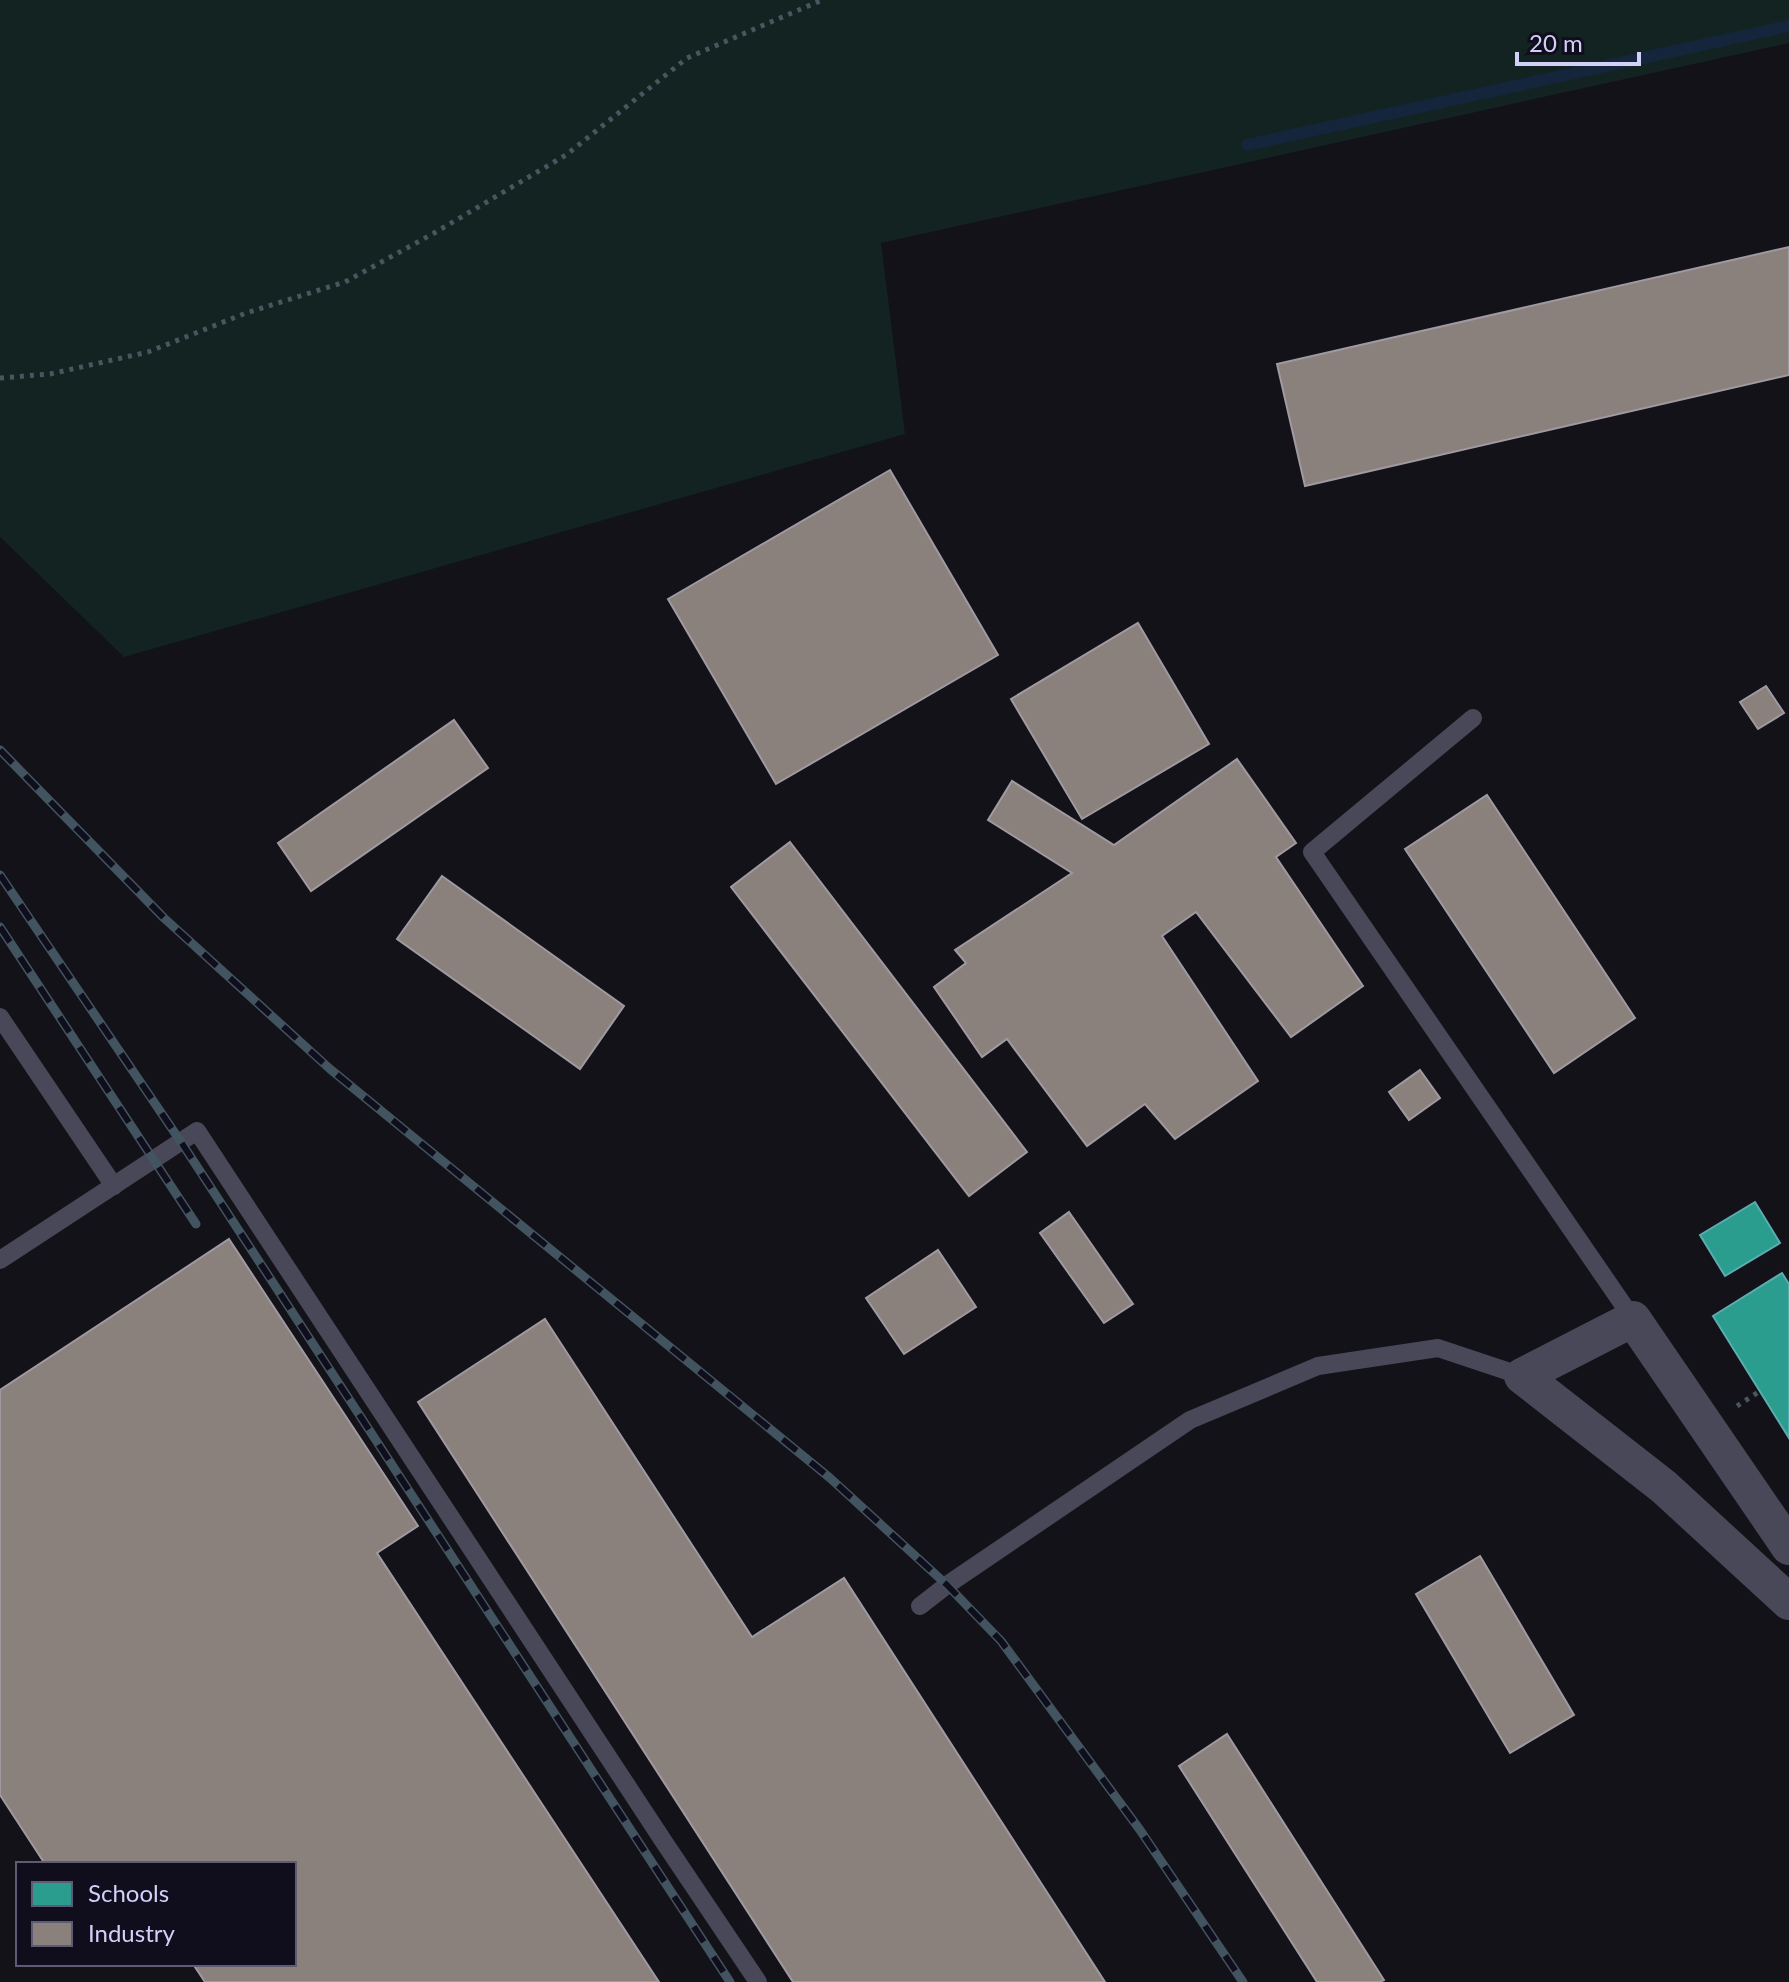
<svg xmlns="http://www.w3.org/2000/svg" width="1789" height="1982" viewBox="0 0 1789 1982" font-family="Lato,sans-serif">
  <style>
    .green { fill: #122322 }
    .schools { fill: #2a9d8f; stroke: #5cacaf; stroke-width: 2 }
    .industry { fill: #8a817c; stroke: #a099a2; stroke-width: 2 }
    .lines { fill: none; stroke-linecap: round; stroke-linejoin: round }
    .stream { stroke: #15263c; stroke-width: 12 }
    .path { stroke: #4a565f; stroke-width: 5; stroke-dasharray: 4 6; stroke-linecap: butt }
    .service { stroke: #484858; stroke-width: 18 }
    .minor { stroke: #484858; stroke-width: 36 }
    .rail-casing { stroke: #42545f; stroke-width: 9 }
    .rail { stroke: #100e1c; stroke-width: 6; stroke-dasharray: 18; stroke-linecap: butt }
  </style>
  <rect width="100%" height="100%" fill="#121218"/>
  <polygon class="green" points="0,0 1789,0 1789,43 881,243 905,434 124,657 0,537"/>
  <g class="schools">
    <polygon points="1755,1202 1780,1243 1725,1276 1700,1235"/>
    <polygon points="1782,1273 1789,1284 1789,1438 1713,1316"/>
  </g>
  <g class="industry">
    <polygon points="1789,247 1789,375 1305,486 1277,364"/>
    <polygon points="890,470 998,655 776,784 668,599"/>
    <polygon points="1138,623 1209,744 1082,819 1011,699"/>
    <polygon points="1766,686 1784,713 1758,729 1740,702"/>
    <polygon points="454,720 488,768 311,891 278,843"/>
    <polygon points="1237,759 1296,843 1276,857 1363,986 1291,1037 1196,912 1162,936 1258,1081 1175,1139 1145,1104 1087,1146 1007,1039 982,1057 934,987 966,963 955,950 1072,873 988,820 1012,781 1114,845"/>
    <polygon points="1487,795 1635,1018 1554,1073 1405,849"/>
    <polygon points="790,842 1027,1152 969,1196 731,887"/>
    <polygon points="442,876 624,1006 580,1069 397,939"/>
    <polygon points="1420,1070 1440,1098 1409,1120 1389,1092"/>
    <polygon points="1069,1212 1133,1304 1104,1323 1040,1233"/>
    <polygon points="229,1239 418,1526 377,1553 659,1982 205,1982 193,1964 294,1964 294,1864 45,1864 0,1795 0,1390"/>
    <polygon points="938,1250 976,1307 904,1354 866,1298"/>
    <polygon points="545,1319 752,1637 844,1578 1105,1982 793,1982 418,1402"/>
    <polygon points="1480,1556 1574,1715 1510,1753 1416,1594"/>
    <polygon points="1227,1734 1384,1980 1380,1982 1317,1982 1179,1766"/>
  </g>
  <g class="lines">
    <polyline class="stream" points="1247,145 1789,26"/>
    <g class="path">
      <polyline points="0,378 50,374 148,352 246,313 345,282 436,232 566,155 687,58 822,0"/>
      <polyline points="1737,1406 1760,1391"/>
    </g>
    <g class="service">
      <polyline points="1473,718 1312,852 1633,1319"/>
      <polyline points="0,1017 114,1186"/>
      <polyline points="0,1260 197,1131 664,1842 758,1982"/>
      <polyline points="920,1606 947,1585 1190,1420 1318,1366 1438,1348 1522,1376"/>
    </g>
    <polyline class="minor" points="1789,1547 1633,1319 1522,1376 1664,1487 1789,1602"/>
    <defs>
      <g id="rail">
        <polyline points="0,750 164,918 330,1069 830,1478 947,1585 1001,1641 1140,1830 1243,1982"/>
        <polyline points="0,875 181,1142 730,1982"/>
        <polyline points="0,927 196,1224"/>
      </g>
    </defs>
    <use href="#rail" class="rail-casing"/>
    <use href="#rail" class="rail"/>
  </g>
  <rect x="16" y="1862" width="280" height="104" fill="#100e1c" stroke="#5e5c74" stroke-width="2"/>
  <rect x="32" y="1882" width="40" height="24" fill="#2a9d8f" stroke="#5e5c74" stroke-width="2"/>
  <text x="88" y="1902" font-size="24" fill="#d2d0f9">Schools</text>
  <rect x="32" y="1922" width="40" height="24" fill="#8a817c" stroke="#5e5c74" stroke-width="2"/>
  <text x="88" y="1942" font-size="24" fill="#d2d0f9">Industry</text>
  <path d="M1517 52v12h122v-12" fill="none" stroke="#d2d0f9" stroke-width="4"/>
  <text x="1529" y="52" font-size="24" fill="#d2d0f9" stroke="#100e1c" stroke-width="6" paint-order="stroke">20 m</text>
</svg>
